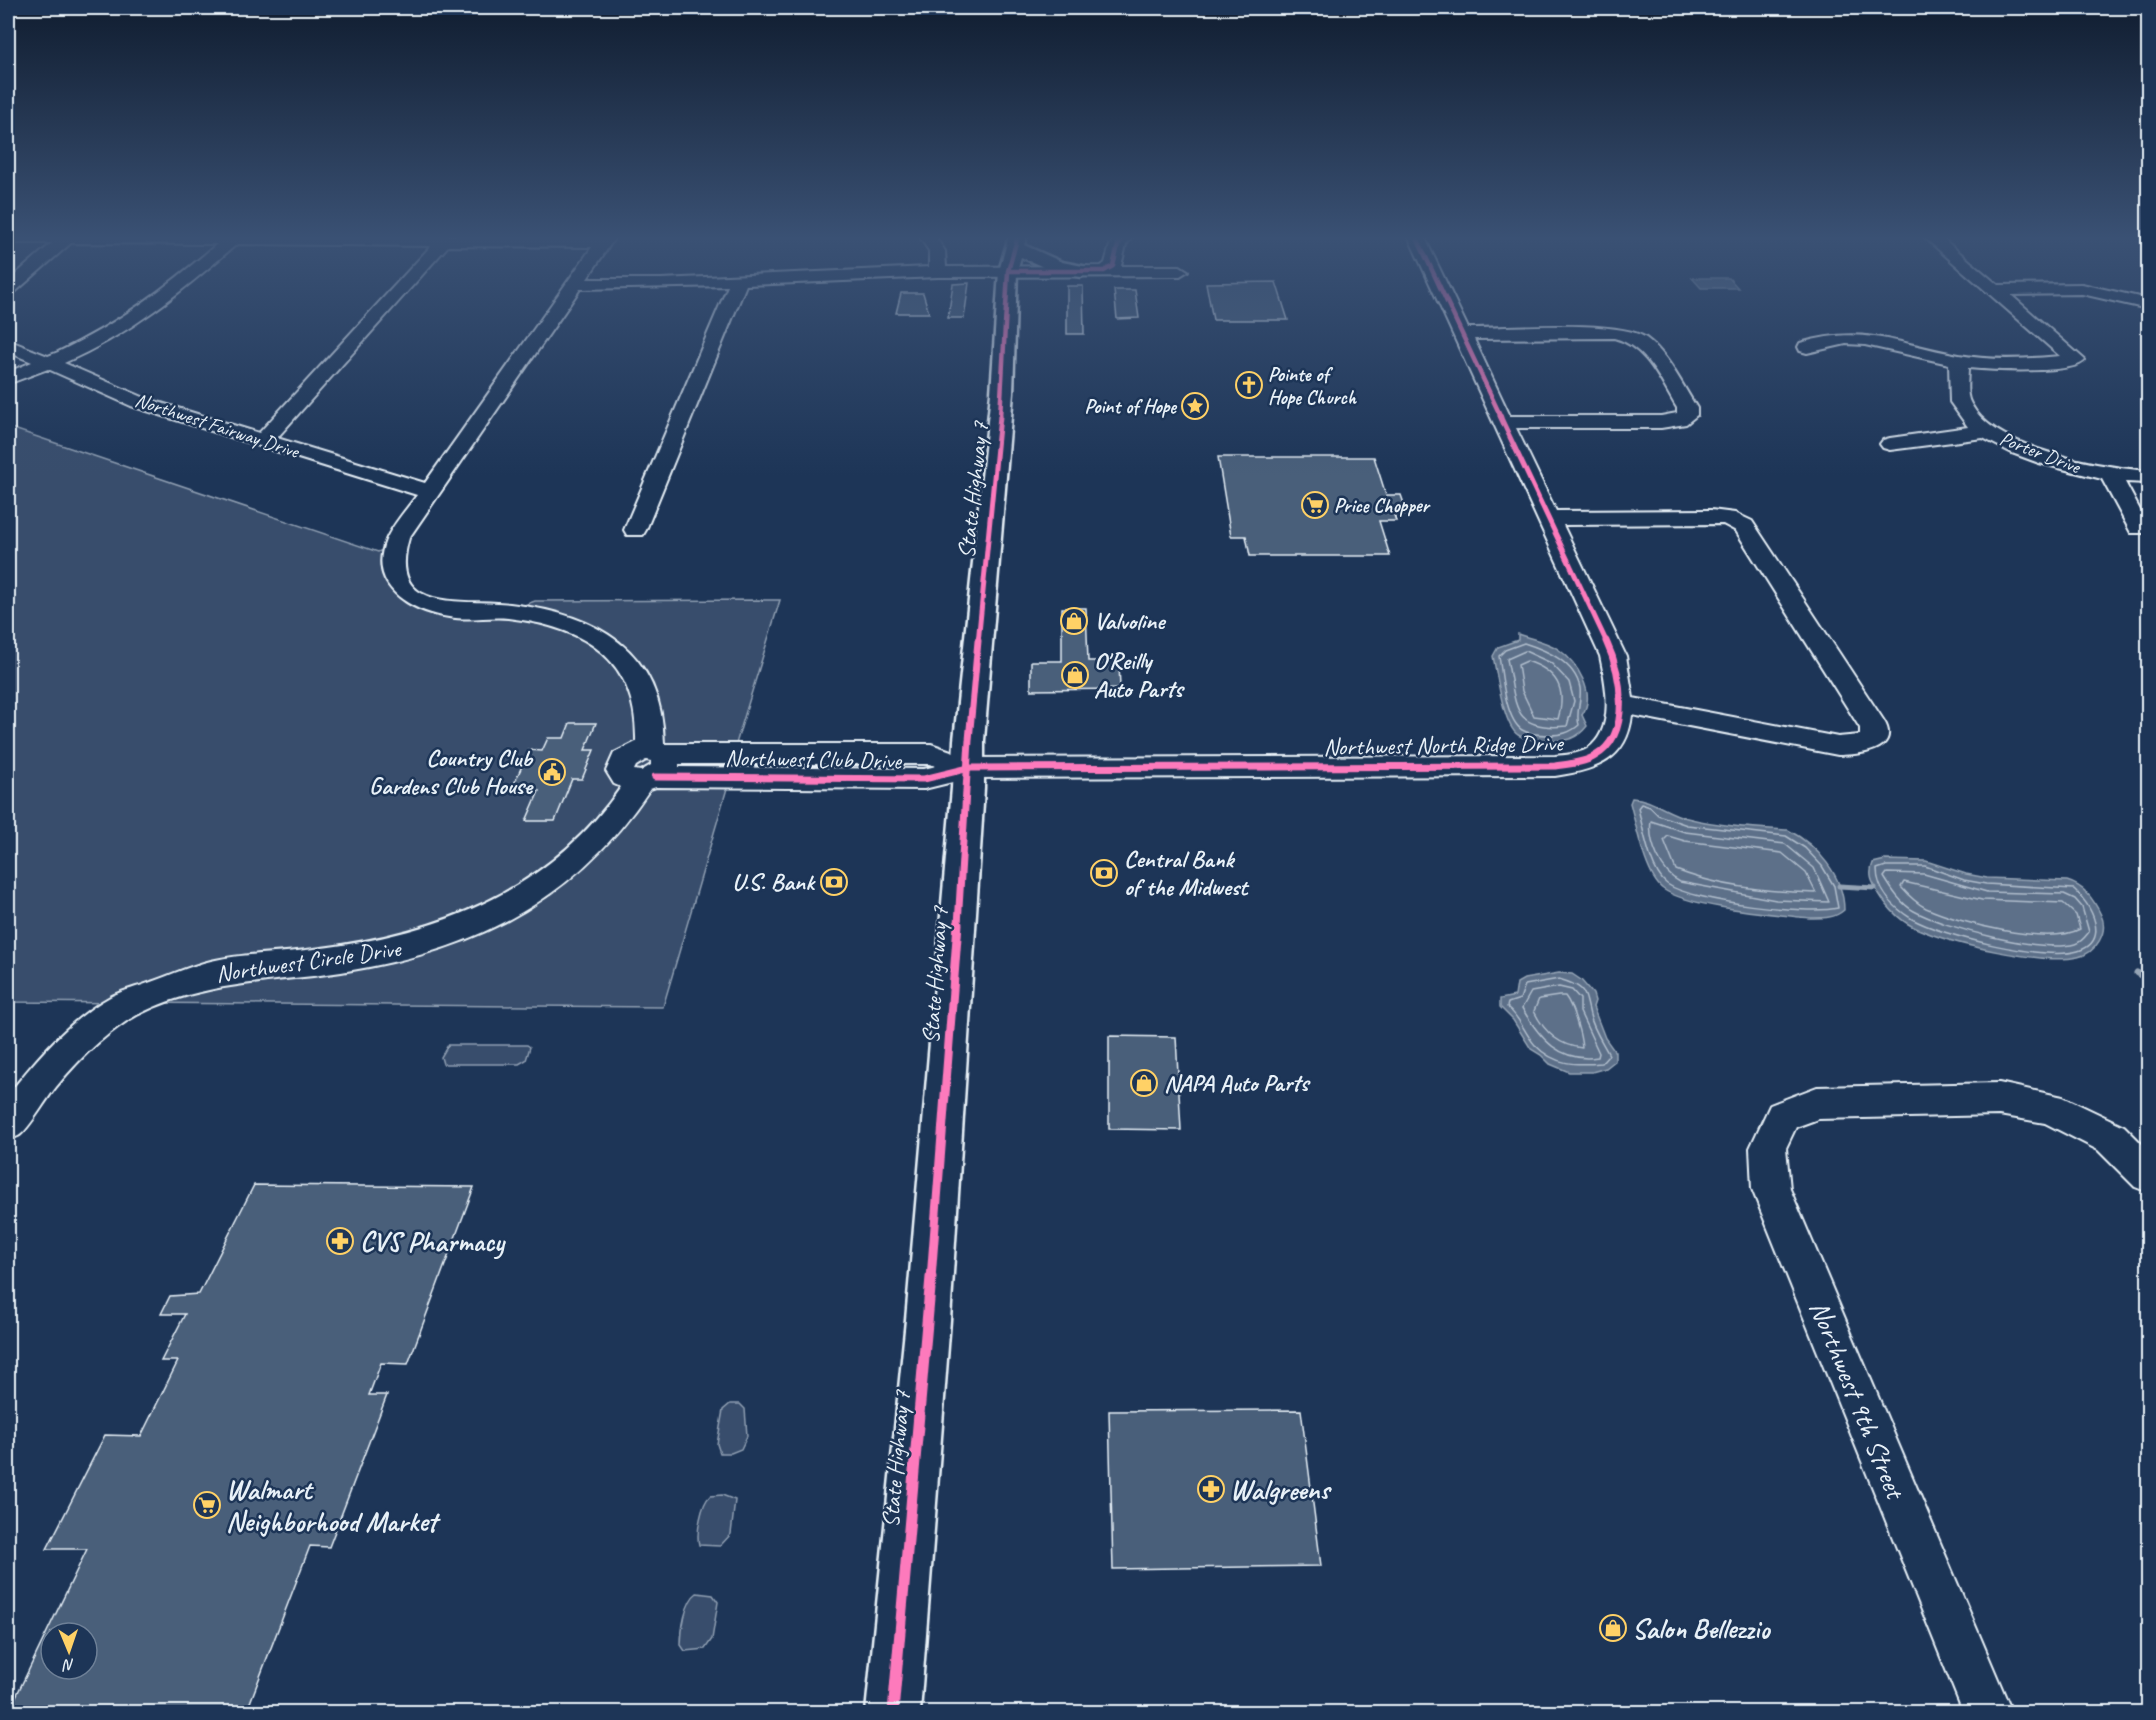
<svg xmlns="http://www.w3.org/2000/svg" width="2156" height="1720" viewBox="0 0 2156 1720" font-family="Caveat,sans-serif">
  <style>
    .green { fill: #374d6c; stroke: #909fb2; stroke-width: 1.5 }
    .water { fill: #5d7089; stroke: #95a4b5; stroke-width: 1.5 }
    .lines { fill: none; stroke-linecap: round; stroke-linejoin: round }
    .shore { stroke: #b0bdcc; stroke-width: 1.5 }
    .stream-far1 { stroke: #95a4b5; stroke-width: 5 }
    .stream { stroke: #95a4b5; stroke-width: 7 }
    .building { fill: #495e7a; stroke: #e8f1f8; stroke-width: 1.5; fill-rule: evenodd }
    .minor-casing { stroke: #e8f1f8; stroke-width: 4 }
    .major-casing { stroke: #e8f1f8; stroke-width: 5 }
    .minor { fill: #1d3557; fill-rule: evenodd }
    .major { fill: #1d3557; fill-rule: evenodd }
    .cycleway-far4-casing { stroke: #1d3557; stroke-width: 7 }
    .cycleway-far3-casing { stroke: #1d3557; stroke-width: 8 }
    .cycleway-far2-casing { stroke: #1d3557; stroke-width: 10 }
    .cycleway-far1-casing { stroke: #1d3557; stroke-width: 13 }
    .cycleway-casing { stroke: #1d3557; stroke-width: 15 }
    .cycleway-far4 { stroke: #fd7abc; stroke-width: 4.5 }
    .cycleway-far3 { stroke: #fd7abc; stroke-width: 5 }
    .cycleway-far2 { stroke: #fd7abc; stroke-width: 7 }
    .cycleway-far1 { stroke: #fd7abc; stroke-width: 9 }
    .cycleway { stroke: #fd7abc; stroke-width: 11 }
    .labels { text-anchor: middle; stroke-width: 5; stroke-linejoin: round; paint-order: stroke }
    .far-poi-label { font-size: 20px; font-weight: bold; fill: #e8f1f8; stroke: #1d3557; text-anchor: start }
    .far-street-label { font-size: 20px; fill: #e8f1f8; stroke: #1d3557 }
    .street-label { font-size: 24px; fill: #e8f1f8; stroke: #1d3557 }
    .poi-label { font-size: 24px; font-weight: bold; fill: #e8f1f8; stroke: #1d3557; text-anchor: start }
    .near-poi-label { font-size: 28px; font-weight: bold; fill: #e8f1f8; stroke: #1d3557; text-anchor: start }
    .near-street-label { font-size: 28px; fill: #e8f1f8; stroke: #1d3557 }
  </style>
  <rect width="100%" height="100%" fill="#1d3557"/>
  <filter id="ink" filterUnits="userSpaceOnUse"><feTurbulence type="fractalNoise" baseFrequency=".0167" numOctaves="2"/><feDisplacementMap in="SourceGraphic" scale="12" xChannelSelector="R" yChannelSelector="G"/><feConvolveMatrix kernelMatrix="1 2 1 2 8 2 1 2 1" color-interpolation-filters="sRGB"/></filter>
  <g filter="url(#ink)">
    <g class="green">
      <polygon points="8,427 378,552 396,544 393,571 423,603 508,611 535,601 780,600 735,747 935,748 932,777 730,778 663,1007 8,1002"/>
      <polygon points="448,1045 527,1045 530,1047 526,1060 519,1064 443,1064 441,1057"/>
      <polygon points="730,1404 740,1404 745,1409 747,1436 741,1449 731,1453 720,1453 717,1444 723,1410"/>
      <path d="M722,1495L735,1500L731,1534L720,1546L699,1545C696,1534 701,1504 710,1496Z"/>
      <path d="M697,1593L713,1595L718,1602L712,1639L705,1649L685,1651L681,1645C681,1631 685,1601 697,1593Z"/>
    </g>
    <g class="water">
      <polygon points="1692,278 1729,278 1738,288 1701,288"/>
      <path d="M1518,634C1531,639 1546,641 1558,649C1577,662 1597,694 1582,715L1587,726C1577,739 1565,742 1550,741C1540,741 1527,740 1518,735C1503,725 1497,674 1493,656L1498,647L1518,640Z"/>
      <path d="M1632,798C1653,799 1666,813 1687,818C1717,826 1756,828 1788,830C1817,845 1844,876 1844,910C1834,919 1822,918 1809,918C1775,914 1689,908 1663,889C1645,876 1636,824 1630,803Z"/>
      <path d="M1885,860L1926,861L1966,874L1987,878L2067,881C2084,886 2093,898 2101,915C2109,932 2096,953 2078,957C2042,965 1952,944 1918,929C1901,922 1887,907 1878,892C1872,882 1868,875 1873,863Z"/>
      <polygon points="1559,973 1572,974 1581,980 1593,994 1595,1001 1593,1007 1605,1038 1615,1052 1615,1061 1606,1068 1592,1072 1569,1072 1550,1064 1541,1055 1531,1049 1513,1020 1500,1007 1500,999 1515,996 1517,983 1524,979"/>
    </g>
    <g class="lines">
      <g class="shore">
        <path d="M1524,643C1546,650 1575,662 1580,688C1582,702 1575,712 1579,725C1570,733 1561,735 1549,735C1541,735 1530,735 1522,730C1505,719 1502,674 1499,656L1505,650Z"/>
        <path d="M1525,651L1551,663L1569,682L1574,701L1567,726C1510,732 1517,704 1507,659Z"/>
        <path d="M1527,661C1557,671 1567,688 1558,719L1534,716L1522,691L1518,665Z"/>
        <path d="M1641,804L1650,807L1658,815L1687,825L1786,836L1805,848L1822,866L1834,886L1838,908C1807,915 1693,902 1667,884C1650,872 1643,828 1638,808Z"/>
        <path d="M1651,821L1685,832L1785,844L1814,868L1829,902L1776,900L1680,882C1661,873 1648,842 1651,821Z"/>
        <path d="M1668,836L1685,841L1782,853L1806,873L1816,893C1770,892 1719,887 1676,870L1664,840Z"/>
        <path d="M1886,866H1925L1964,880L1986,884L2074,889C2091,904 2111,941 2078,951C2045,961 1942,936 1912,919C1894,908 1877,891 1877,869Z"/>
        <path d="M1887,873L1924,874L1987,892L2064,894L2075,899L2082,907L2089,932C2085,937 2082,942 2075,944C2042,953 1945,928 1914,911C1901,904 1892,890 1884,877Z"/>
        <path d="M1904,882L1982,900L2063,903L2076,915L2080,929C2048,946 1959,923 1926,908C1916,903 1908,895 1901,887Z"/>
        <path d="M1559,979C1586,987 1584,990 1590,1015C1593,1029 1603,1043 1609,1055L1602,1063C1576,1065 1555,1066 1535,1045C1524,1033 1521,1018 1507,1007L1508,1003L1520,999L1525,985Z"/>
        <path d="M1559,987L1572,990L1580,999V1012L1599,1053L1598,1057C1560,1063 1540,1039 1522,1008L1531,992Z"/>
        <path d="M1559,996H1565C1573,1006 1581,1035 1582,1048C1559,1046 1544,1032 1534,1011L1539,999Z"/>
      </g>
      <polyline class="stream-far1" points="1839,886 1875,888"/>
      <polyline class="stream" points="2137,973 2148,979"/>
    </g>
    <g class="building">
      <polygon points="1276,282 1288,320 1213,320 1206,283"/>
      <polygon points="969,283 964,318 948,318 953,284"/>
      <polygon points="1067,286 1083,286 1084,334 1067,334"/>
      <polygon points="1114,290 1135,290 1139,318 1117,319"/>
      <polygon points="901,293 923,293 929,313 896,313"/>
      <polygon points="1218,457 1374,457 1386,495 1401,495 1408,515 1394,515 1396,521 1379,521 1390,556 1250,556 1246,536 1231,536"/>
      <polygon points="1062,608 1086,608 1088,661 1119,661 1120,689 1031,690 1031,661 1062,661"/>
      <polygon points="570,723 596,723 585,750 594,750 582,779 572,779 555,821 526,821 539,791 511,791 529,750 542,751 548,738 564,738"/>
      <polygon points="1109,1036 1176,1037 1181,1130 1109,1129"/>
      <path d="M254,1185L474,1187L408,1364L381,1363L369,1395H387L329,1547L310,1546L246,1713H8L87,1549H47L105,1435L141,1436L178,1361H161L185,1314H161L170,1296L199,1294ZM51,1633H87V1669H51Z"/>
      <polygon points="1301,1410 1321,1566 1113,1569 1109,1411"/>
    </g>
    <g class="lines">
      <defs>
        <g id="minor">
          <path d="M8,236H616L587,279H661L929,267V251L919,236H935L945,251L946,267L1101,266L1105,263L1110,245L1117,236H1133L1126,245L1121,266H1180L1188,271L1180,276L938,277L746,285L646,530L643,535H627L624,530L728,286L580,289L409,538C386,616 464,598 510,604C596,614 663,649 664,744H931L971,758L1555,756C1565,755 1578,754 1587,749C1616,730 1606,684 1600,656L1408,236H1424L1468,328C1505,328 1619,319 1646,338C1668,354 1682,385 1697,408V415L1686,424L1661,428H1516L1556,511L1711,510L1735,513L1752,521L1884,721C1902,751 1857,755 1838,755L1632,715C1627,761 1595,770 1555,776L969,778L924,789L656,787L650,789C568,912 456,958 313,976C252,983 193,986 137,1015C106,1032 78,1060 56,1087C47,1098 30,1127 21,1134C18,1137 12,1138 8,1139V1095C37,1058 70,1019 112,996C124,990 138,987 151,982C171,975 190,966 211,961C245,953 280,954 314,949C437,934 548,893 621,787L614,784L606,771L614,753L636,742C638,659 585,627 508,618C489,616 469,621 449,617C410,611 367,586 386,540C393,524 407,509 417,495L131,406L48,369L8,384V372L32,362L8,352V340L48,356L58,352C118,324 167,287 217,244L71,243L14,293L8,294V281L52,243H8ZM237,244L431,246L259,433L145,398L64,363C131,334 182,291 237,244ZM448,246L592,247L425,483L277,438ZM1614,338C1647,346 1661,382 1677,408V413L1661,416H1510L1474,339ZM1723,524L1736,531L1860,728V735L1838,737L1633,698L1626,656L1563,525ZM646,760L651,761V765L641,771L634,770L636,766ZM679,764H929L936,766L924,769L679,767Z"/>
          <path d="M1923,236H1940L1998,285L2082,284L2148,299V309L2082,294L2011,295L2085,360C2075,375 1988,370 1968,368C1968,379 1965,394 1971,404C1995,450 2102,467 2148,471V483L2125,482L2148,525L2147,533H2131L2102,479L2039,463L2012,453L1983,438L1890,450L1883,448L1880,444L1883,440L1890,438L1968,427L1950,402L1949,364L1865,345L1846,344L1807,353L1800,351L1798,347L1800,343C1863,324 1898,344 1959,355C1992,361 2027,359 2060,356Z"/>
          <polygon points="1999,1083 2063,1097 2124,1126 2148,1150 2148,1192 2135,1187 2098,1150 2045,1123 1999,1115 1818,1119 1796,1127 1786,1148 1790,1189 2012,1712 1963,1712 1752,1189 1750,1148 1770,1105 1817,1087"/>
        </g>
        <polygon id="major" points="1009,236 1027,236 1024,245 1062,262 1088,267 1090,271 1081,277 1050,270 1021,257 1017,271 1013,393 984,740 984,788 950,1320 920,1712 866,1712 906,1320 952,788 954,740 991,393 999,271"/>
      </defs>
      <use href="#minor" class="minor-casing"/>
      <use href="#major" class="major-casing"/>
      <use href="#minor" class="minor"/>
      <use href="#major" class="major"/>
      <defs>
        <g id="cycleway-far4">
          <polyline points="1416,236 1501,417"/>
          <polyline points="1008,271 1104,271 1113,266 1118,245 1125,236"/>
          <polyline points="1000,417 1008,271 1018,236"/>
        </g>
        <g id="cycleway-far3">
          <polyline points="1500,416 1607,643"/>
          <polyline points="978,643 1000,416"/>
        </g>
        <g id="cycleway-far2">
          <path d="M655,777L924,779L969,768L1555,766C1568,764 1584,763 1595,756C1633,734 1621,673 1606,641"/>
          <polyline points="958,925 969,740 978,641"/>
        </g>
        <polyline id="cycleway-far1" points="931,1279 958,924"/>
        <polyline id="cycleway" points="893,1712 931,1277"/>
      </defs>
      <use href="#cycleway-far4" class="cycleway-far4-casing"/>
      <use href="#cycleway-far3" class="cycleway-far3-casing"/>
      <use href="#cycleway-far2" class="cycleway-far2-casing"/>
      <use href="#cycleway-far1" class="cycleway-far1-casing"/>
      <use href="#cycleway" class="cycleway-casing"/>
      <use href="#cycleway-far4" class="cycleway-far4"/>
      <use href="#cycleway-far3" class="cycleway-far3"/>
      <use href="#cycleway-far2" class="cycleway-far2"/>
      <use href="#cycleway-far1" class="cycleway-far1"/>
      <use href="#cycleway" class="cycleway"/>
    </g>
  </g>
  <linearGradient id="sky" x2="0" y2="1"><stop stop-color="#101d30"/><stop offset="0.5" stop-color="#3a5174"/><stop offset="1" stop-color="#3a5174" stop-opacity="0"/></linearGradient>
  <rect width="2156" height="476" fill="url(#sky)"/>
  <defs>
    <symbol id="church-ring" viewBox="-11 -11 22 22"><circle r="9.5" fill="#1d3557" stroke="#ffd166" stroke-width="1.5"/><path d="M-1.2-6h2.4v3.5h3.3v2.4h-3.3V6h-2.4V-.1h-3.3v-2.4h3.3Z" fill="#ffd166"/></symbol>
    <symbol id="sight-ring" viewBox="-11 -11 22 22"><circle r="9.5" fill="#1d3557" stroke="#ffd166" stroke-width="1.5"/><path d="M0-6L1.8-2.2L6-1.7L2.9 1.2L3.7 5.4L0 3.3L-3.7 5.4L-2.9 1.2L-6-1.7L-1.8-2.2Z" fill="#ffd166"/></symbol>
    <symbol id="supermarket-ring" viewBox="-11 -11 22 22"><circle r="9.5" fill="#1d3557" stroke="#ffd166" stroke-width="1.5"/><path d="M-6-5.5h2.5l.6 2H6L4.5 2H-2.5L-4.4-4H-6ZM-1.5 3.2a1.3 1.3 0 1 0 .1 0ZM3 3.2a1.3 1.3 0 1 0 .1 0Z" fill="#ffd166"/></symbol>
    <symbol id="shop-ring" viewBox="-11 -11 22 22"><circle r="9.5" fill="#1d3557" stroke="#ffd166" stroke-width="1.5"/><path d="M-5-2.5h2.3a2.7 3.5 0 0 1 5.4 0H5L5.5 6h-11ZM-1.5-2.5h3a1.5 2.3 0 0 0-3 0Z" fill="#ffd166"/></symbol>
    <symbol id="civic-ring" viewBox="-11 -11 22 22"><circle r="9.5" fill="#1d3557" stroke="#ffd166" stroke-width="1.5"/><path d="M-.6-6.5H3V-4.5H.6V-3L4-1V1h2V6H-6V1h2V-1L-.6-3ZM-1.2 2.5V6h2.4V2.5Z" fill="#ffd166"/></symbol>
    <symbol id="bank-ring" viewBox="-11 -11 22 22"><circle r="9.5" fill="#1d3557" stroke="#ffd166" stroke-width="1.5"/><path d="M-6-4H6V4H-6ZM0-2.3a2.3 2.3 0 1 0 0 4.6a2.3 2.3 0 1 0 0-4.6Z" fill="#ffd166"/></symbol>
    <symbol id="pharmacy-ring" viewBox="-11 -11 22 22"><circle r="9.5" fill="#1d3557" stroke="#ffd166" stroke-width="1.5"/><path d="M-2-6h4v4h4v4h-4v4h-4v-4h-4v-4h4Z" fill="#ffd166"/></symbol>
  </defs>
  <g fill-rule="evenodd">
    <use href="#church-ring" x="1234" y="370" width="30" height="30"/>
    <use href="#sight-ring" x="1180" y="391" width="30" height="30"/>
    <use href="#supermarket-ring" x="1300" y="490" width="30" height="30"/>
    <use href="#shop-ring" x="1059" y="606" width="30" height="30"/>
    <use href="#shop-ring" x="1060" y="660" width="30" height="30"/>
    <use href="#civic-ring" x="537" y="757" width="30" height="30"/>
    <use href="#bank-ring" x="1089" y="858" width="30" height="30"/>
    <use href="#bank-ring" x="819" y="867" width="30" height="30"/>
    <use href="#shop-ring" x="1129" y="1068" width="30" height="30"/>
    <use href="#pharmacy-ring" x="325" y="1226" width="30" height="30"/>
    <use href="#pharmacy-ring" x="1196" y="1474" width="30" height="30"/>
    <use href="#supermarket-ring" x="192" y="1490" width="30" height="30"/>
    <use href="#shop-ring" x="1598" y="1613" width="30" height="30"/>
  </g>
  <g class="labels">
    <g class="far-poi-label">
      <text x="1268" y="381">Pointe of<tspan x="1268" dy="23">Hope Church</tspan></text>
      <text x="1176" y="413" text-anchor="end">Point of Hope</text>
      <text x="1334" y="512">Price Chopper</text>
    </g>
    <g class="far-street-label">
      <text transform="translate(217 425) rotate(18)" y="7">Northwest Fairway Drive</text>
      <text transform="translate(2040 452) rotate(21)" y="7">Porter Drive</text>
    </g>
    <g class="street-label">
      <text transform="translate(973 490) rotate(-84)" y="8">State Highway 7</text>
      <text transform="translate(1443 745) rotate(-1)" y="8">Northwest North Ridge Drive</text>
      <text transform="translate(813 759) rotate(1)" y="8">Northwest Club Drive</text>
      <text transform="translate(308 961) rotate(-8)" y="8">Northwest Circle Drive</text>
      <text transform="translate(935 975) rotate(-86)" y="8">State Highway 7</text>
      <text transform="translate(896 1459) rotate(-85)" y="8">State Highway 7</text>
    </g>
    <g class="poi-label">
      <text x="1094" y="629">Valvoline</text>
      <text x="1094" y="669">O'Reilly<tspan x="1094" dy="28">Auto Parts</tspan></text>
      <text x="532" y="766" text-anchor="end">Country Club<tspan x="532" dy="28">Gardens Club House</tspan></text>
      <text x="1124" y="867">Central Bank<tspan x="1124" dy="28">of the Midwest</tspan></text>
      <text x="814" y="890" text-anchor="end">U.S. Bank</text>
      <text x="1164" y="1091">NAPA Auto Parts</text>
    </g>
    <g class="near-poi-label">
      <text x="360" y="1251">CVS Pharmacy</text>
      <text x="226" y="1499">Walmart<tspan x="226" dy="32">Neighborhood Market</tspan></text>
      <text x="1230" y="1499">Walgreens</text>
      <text x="1632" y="1638">Salon Bellezzio</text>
    </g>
    <g class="near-street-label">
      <text transform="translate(1858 1399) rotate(68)" y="10">Northwest 9th Street</text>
    </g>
  </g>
  <rect width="2156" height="1720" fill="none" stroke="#1d3557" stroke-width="30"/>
  <rect x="15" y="15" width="2126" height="1690" fill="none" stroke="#e8f1f8" stroke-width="2" filter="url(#ink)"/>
  <g transform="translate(69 1651) rotate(178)"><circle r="28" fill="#1d3557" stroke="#6e8097" stroke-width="1.5"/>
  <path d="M0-4.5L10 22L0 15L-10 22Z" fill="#ffd166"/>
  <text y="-9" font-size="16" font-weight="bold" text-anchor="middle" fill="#e8f1f8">N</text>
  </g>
</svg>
